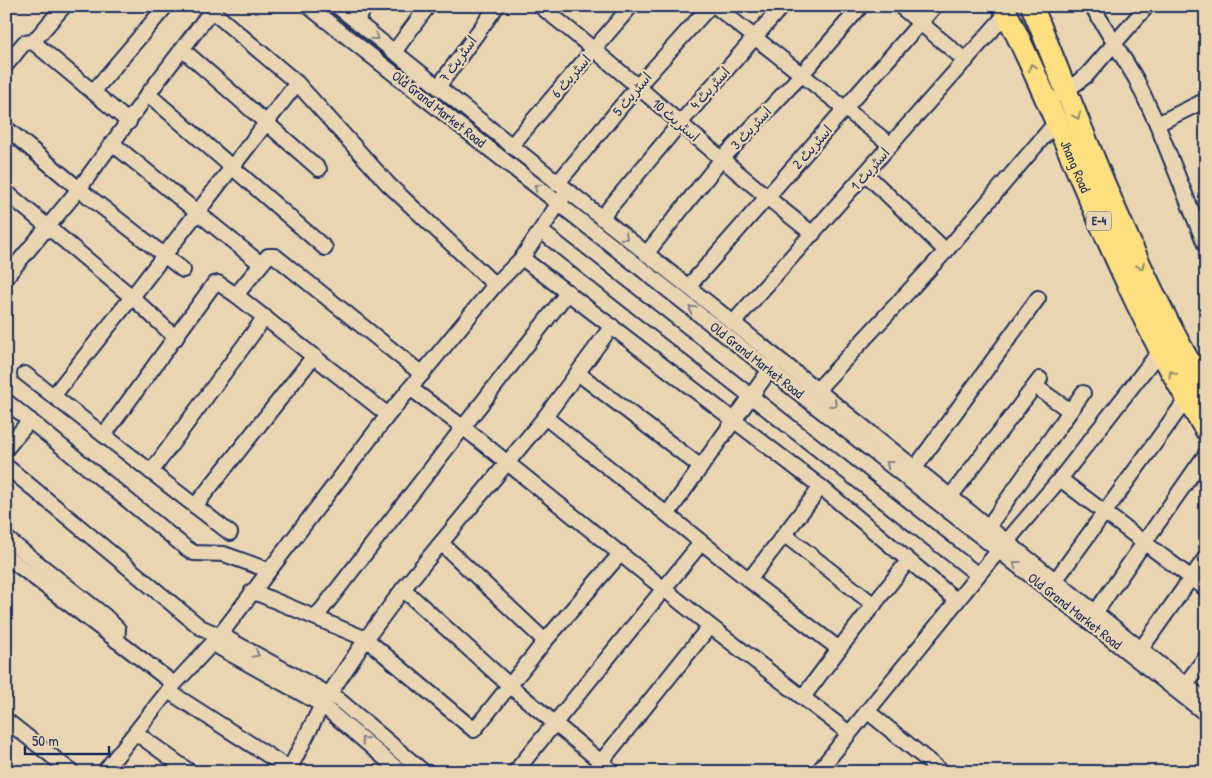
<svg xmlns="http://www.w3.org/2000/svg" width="1212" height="778" viewBox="0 0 1212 778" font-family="'Patrick Hand','Playpen Sans Arabic',sans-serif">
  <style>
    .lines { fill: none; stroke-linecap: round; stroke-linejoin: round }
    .minor-casing { stroke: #1b2f5e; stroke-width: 18 }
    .highway-casing { stroke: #1b2f5e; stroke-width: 25 }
    .minor { stroke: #ead5b3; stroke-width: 14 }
    .highway { stroke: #fddf80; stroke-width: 21 }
    .oneway { stroke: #828288 }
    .oneway2 { stroke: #8c876f }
    .labels { text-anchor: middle; stroke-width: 4.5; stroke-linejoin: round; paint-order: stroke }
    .shield { fill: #ead5b3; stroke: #596178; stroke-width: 1 }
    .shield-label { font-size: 12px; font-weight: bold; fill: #1b2f5e }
    .street-label { font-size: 14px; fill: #1b2f5e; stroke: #ead5b3 }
  </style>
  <rect width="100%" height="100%" fill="#ead5b3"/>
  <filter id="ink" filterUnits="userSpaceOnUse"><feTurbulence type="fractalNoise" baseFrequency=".02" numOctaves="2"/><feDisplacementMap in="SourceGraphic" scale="10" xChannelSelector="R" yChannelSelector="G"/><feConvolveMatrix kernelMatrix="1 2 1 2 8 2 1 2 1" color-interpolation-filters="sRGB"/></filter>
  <g filter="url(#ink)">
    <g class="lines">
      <defs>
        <g id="minor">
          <polyline points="308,6 1206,714"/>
          <polyline points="337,6 1206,701"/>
          <path d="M540,6C634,79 719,161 813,234"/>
          <polyline points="715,6 891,145"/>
          <polyline points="900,6 966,61"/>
          <polyline points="1092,6 1136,79 1157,124 1206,247"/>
          <polyline points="212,11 297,83"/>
          <polyline points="356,21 366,6"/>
          <polyline points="33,42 64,6"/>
          <polyline points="182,49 319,169"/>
          <polyline points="394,52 428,6"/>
          <polyline points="6,65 24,43 33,42 129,122"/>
          <polyline points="438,87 497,6"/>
          <polyline points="93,92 166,6"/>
          <polyline points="148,94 325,248"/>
          <polyline points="1061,95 1087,75 1147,6"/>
          <polyline points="1157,124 1206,100"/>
          <polyline points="6,128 79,189 183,270"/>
          <polyline points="113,144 261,264"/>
          <polyline points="511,146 631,6"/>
          <polyline points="866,174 946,251"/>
          <polyline points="557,184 637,87 710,6"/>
          <polyline points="6,192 132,297 297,83 388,184 495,285"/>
          <polyline points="601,218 681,122 782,6"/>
          <polyline points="541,231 978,575"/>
          <polyline points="646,254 721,160 802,74 861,6"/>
          <polyline points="522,258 821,487 957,601"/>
          <polyline points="6,277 79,189 148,94 215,6"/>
          <polyline points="688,287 935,6"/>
          <polyline points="236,295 268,256 275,256 422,374"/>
          <polyline points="733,323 1007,13"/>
          <polyline points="25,374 230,533"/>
          <polyline points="579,374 701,467"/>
          <polyline points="1035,386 1070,411"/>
          <polyline points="410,388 464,428 710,626 849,733"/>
          <polyline points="817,390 946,251 1057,121"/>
          <polyline points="54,395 132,297 176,338"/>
          <polyline points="6,401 186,548 194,553 224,554 268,570"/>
          <polyline points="545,417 749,580 821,487"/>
          <polyline points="104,435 214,284 218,283 236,295 388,415"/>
          <polyline points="6,449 30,420"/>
          <polyline points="6,466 200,627 228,639 339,700 424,772"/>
          <polyline points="915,468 1038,298"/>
          <polyline points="151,472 265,317"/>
          <polyline points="1060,479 1206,589"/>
          <polyline points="950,497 1040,379"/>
          <polyline points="195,506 314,356"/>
          <polyline points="668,513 774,364"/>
          <polyline points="988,527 1083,393"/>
          <polyline points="785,535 874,605"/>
          <polyline points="6,538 105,616 118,629 117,641"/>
          <polyline points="441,543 545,641"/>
          <polyline points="6,556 174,684"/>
          <polyline points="749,580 839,649 908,561"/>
          <polyline points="1055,581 1186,400"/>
          <polyline points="403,589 510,686 613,772"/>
          <polyline points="252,591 366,639 474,730 545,641 621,553"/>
          <polyline points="1095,613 1206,454"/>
          <polyline points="316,617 568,292"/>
          <polyline points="212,634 220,648 322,705 401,772"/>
          <polyline points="1141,649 1206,557"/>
          <polyline points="1185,685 1206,657"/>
          <polyline points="168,691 294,772"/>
          <polyline points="803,697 839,649"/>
          <polyline points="867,711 942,772"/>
          <polyline points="6,720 72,772"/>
          <polyline points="136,733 190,772"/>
          <polyline points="104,772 168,691 220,635 388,415 495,285 522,258 563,197"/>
          <polyline points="288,772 322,705 366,639 403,589 545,417 612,326"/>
          <polyline points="515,772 701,543"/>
          <polyline points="593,772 710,626"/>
          <polyline points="818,772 978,575 1060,479 1159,352"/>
        </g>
        <g id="highway">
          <path id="s1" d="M1003,6C1073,147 1122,297 1206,430"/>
          <path d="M1032,6C1085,136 1134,270 1206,391"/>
        </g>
      </defs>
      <use href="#minor" class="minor-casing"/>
      <use href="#highway" class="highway-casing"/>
      <use href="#minor" class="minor"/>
      <use href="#highway" class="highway"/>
    </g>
    <defs><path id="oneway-chevron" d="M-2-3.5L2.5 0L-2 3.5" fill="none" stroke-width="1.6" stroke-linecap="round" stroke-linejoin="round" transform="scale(1.25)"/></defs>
    <g class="oneway">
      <use href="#oneway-chevron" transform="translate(375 37) rotate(39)"/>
      <use href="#oneway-chevron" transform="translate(537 187) rotate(-142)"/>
      <use href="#oneway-chevron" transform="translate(625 237) rotate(39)"/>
      <use href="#oneway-chevron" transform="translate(692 309) rotate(-142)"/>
      <use href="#oneway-chevron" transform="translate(834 404) rotate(39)"/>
      <use href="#oneway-chevron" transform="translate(889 464) rotate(-142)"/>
      <use href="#oneway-chevron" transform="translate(1016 564) rotate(-142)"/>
      <use href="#oneway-chevron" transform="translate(256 654) rotate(28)"/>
      <use href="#oneway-chevron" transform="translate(364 740) rotate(-139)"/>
    </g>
    <g class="oneway2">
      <use href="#oneway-chevron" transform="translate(1032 67) rotate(-115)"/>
      <use href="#oneway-chevron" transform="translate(1077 116) rotate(67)"/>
      <use href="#oneway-chevron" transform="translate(1141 266) rotate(65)"/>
      <use href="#oneway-chevron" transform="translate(1172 374) rotate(-120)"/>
    </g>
  </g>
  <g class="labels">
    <rect class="shield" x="1086.5" y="211.5" width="25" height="19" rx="4"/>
    <g class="shield-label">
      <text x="1099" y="225">E-4</text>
    </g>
    <g class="street-label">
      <text transform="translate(458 59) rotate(-54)" y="5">اسٹریٹ 7</text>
      <text transform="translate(571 76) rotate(-49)" y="5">اسٹریٹ 6</text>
      <text transform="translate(710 88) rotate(-48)" y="5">اسٹریٹ 4</text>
      <text transform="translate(632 94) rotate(-50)" y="5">اسٹریٹ 5</text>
      <text transform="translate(439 109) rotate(38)" y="5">Old Grand Market Road</text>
      <text transform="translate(676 120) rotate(41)" y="5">اسٹریٹ 10</text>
      <text transform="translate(751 128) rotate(-47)" y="5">اسٹریٹ 3</text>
      <text transform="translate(812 147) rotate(-49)" y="5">اسٹریٹ 2</text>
      <text dy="5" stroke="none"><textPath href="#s1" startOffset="176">Jhang Road</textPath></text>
      <text transform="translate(870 169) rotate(-49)" y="5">اسٹریٹ 1</text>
      <text transform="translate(757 360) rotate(38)" y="5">Old Grand Market Road</text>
      <text transform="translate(1075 611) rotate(38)" y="5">Old Grand Market Road</text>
    </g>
  </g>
  <rect width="1212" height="778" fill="none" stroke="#ead5b3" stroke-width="25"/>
  <rect x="12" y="12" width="1187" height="753" fill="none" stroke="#1b2f5e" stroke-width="2" filter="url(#ink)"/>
  <path d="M25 746v8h84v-8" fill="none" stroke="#1b2f5e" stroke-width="2.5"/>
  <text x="32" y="746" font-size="15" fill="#1b2f5e" stroke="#ead5b3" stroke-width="4" paint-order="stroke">50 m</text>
</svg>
